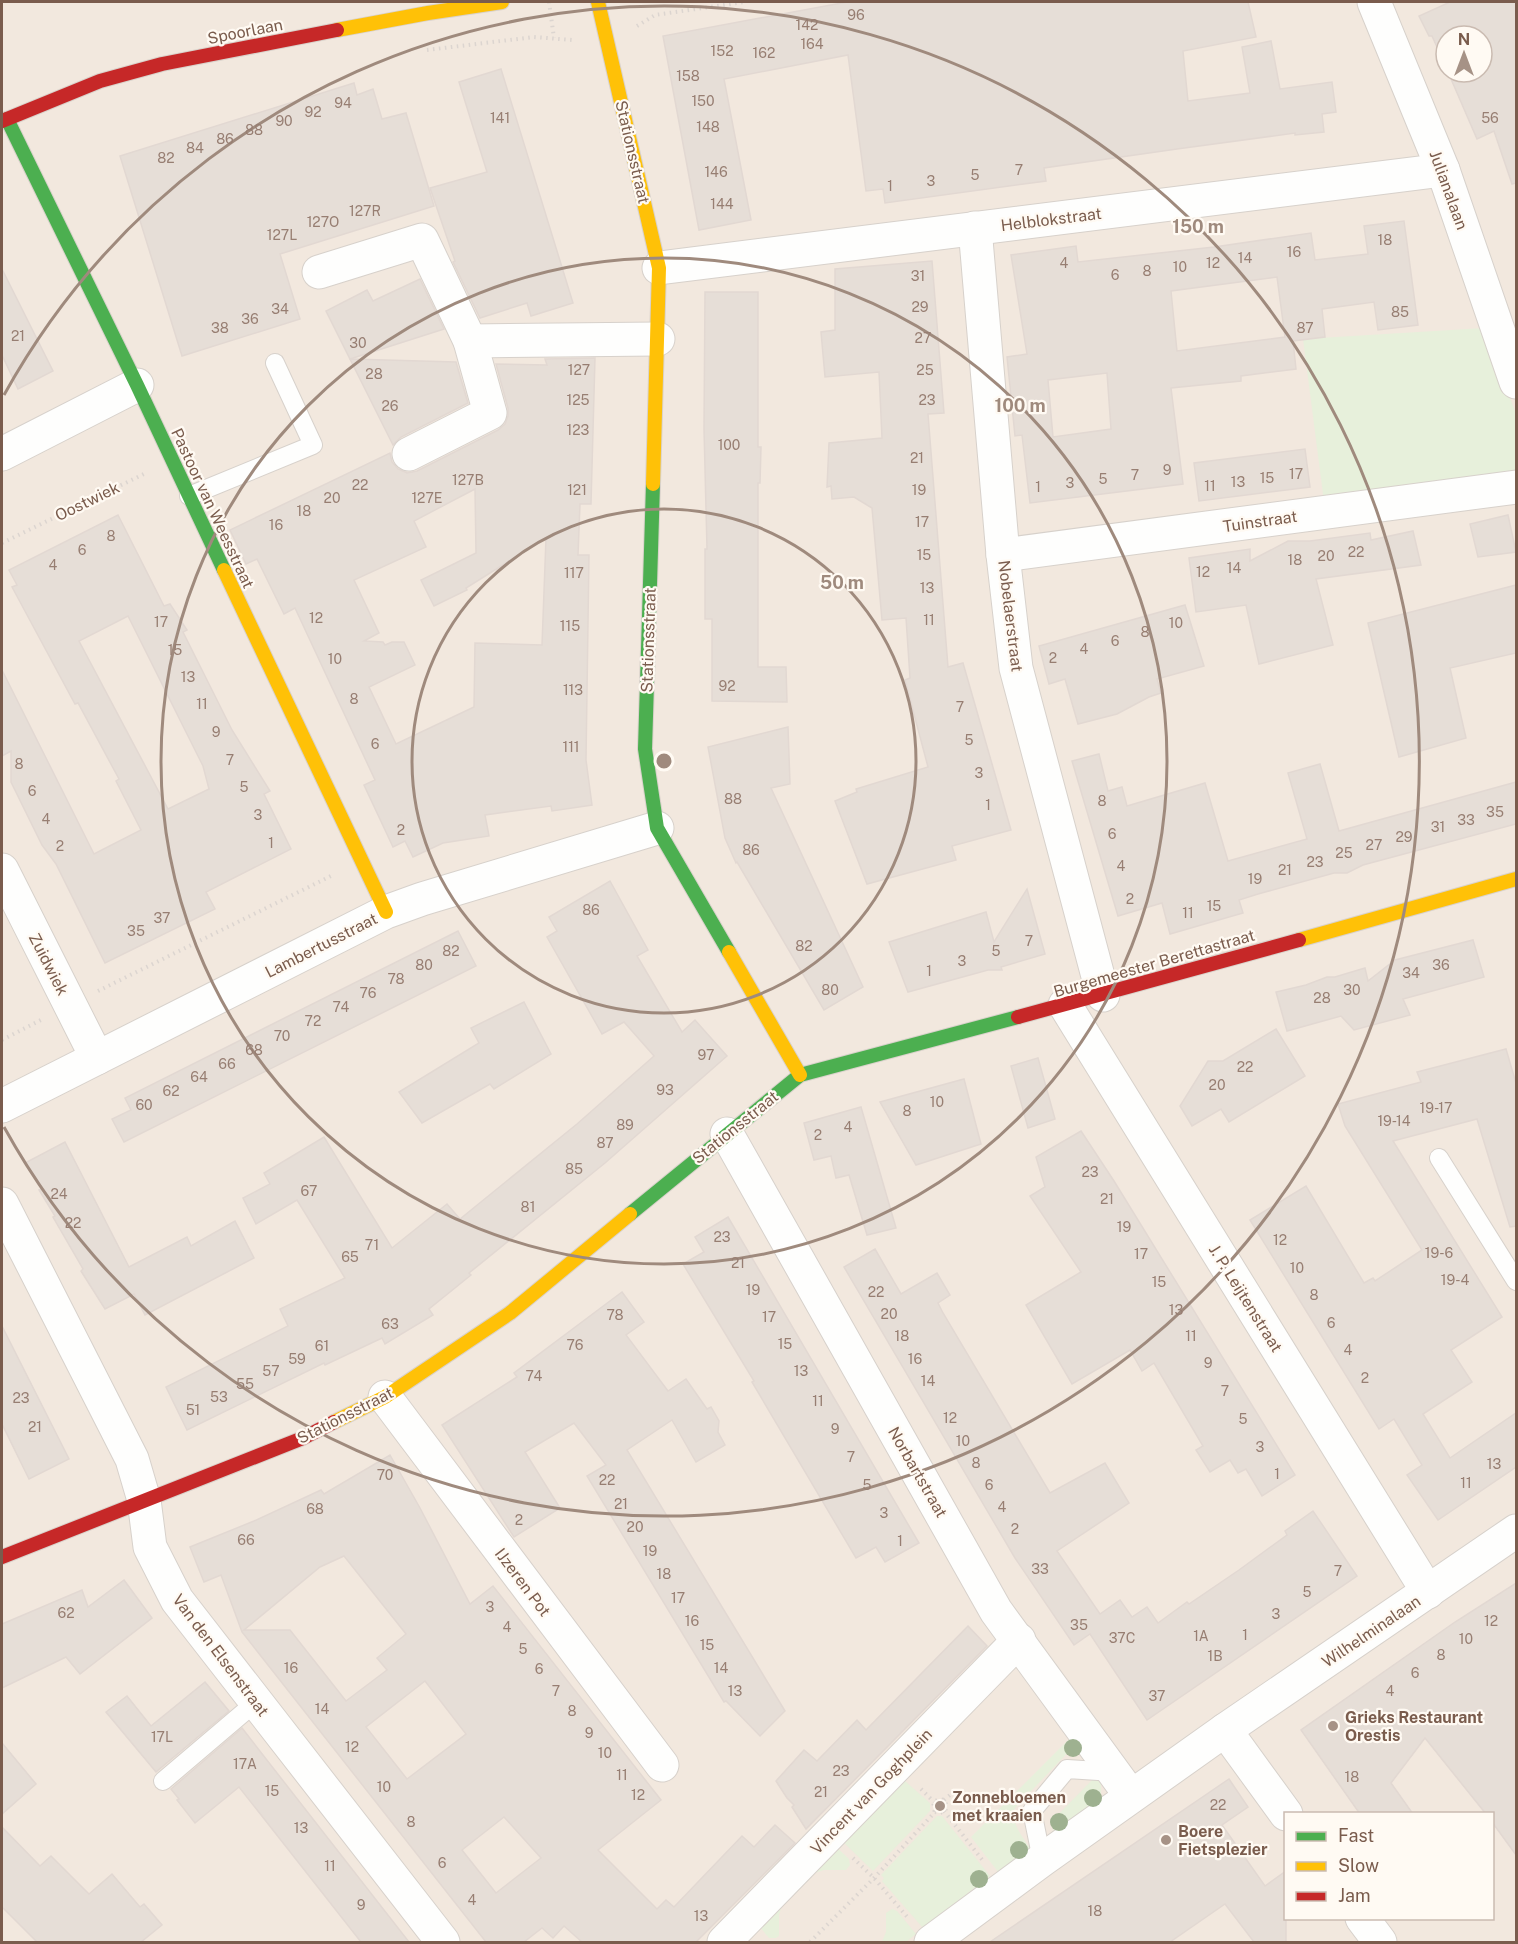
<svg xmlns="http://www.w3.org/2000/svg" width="1518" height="1944" viewBox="0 0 1518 1944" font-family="'Public Sans',sans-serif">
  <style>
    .residential { fill: #f2e8de; fill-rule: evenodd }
    .green { fill: #e7f0db }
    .building { fill: #e6ded7; stroke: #e2d8d2; stroke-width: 1.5; fill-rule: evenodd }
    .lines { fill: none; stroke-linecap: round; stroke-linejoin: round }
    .lane-casing { stroke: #d7d1cb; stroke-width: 20 }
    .street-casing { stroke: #d7d1cb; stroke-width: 35 }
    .fast-casing { stroke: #d9d2cb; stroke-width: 16 }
    .slow-casing { stroke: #d9d2cb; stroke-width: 16 }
    .jam-casing { stroke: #d9d2cb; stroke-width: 16 }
    .path { stroke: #dcd5d0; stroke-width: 4; stroke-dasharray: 1.5 4.5; stroke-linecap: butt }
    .lane { stroke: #fefefd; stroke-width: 18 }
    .street { stroke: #fefefd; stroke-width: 33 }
    .fast { stroke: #4caf50; stroke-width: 14 }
    .slow { stroke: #ffc107; stroke-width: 14 }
    .jam { stroke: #c62828; stroke-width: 14 }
    .tree { fill: #9eb190 }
    .ring { fill: none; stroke: #9f8a7d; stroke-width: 3 }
    .poi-dot { fill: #a69286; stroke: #fffaf3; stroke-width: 2 }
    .labels { text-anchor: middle; stroke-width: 4.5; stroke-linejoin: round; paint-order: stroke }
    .number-label { font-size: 14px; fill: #977e72 }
    .street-label { font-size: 16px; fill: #7a5c4d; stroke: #fffaf3 }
    .poi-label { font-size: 16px; font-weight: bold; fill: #7a5c4d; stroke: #fffaf3; text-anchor: start }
    .centre { fill: #9f8a7d; stroke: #fffaf3; stroke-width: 3 }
    .ring-label { font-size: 18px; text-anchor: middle; font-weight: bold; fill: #9f8a7d; stroke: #fffaf3; stroke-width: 4.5; stroke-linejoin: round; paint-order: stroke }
  </style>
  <rect width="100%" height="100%" fill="#f9f5f0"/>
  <path class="residential" d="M2,2H1516V1942H2ZM1446,36H1482V72H1446ZM1286,1814H1492V1918H1286Z"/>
  <g class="green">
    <polygon points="1484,328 1516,414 1516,477 1324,502 1303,339"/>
    <path d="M1072,1736L1077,1743L1015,1808C1010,1823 1023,1837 1031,1850L999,1873L971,1837Z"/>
    <polygon points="897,1774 930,1803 930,1811 873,1871 837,1836"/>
    <polygon points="1094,1778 1101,1781 1101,1794 1098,1801 1054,1835 1052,1821"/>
    <polygon points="937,1816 942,1816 990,1876 923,1928 882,1881 884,1878 881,1875"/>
    <polygon points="831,1842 849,1859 850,1865 846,1870 824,1870 808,1875 784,1899 779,1915 779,1936 776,1938 769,1938 755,1921"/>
    <polygon points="892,1909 897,1911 916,1934 906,1942 882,1942 886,1932 886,1913"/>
  </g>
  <g class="building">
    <polygon points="847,2 1248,2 1256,37 1183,51 1188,101 1250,93 1242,47 1271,41 1280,89 1332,82 1336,112 1322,114 1324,132 1295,135 1295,133 1177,149 1044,168 1046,181 885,203 883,189 866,191 848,55 724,79 751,220 699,230 663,36"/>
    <polygon points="1450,2 1516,2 1516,183 1512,184 1494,131 1477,139 1448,72 1482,72 1482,36 1446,36 1446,67 1432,36 1429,36 1419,16"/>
    <polygon points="501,69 573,303 531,316 527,303 480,318 453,262 455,261 430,188 487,172 459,82"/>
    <polygon points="354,83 357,95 373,89 382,119 406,113 434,206 280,254 300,319 182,356 120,156"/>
    <path d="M1404,221L1418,325L1378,330L1374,302L1322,309L1325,337L1293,341L1296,369L1241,376V381L1171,388L1183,484L1030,503L1022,435L1015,436L1007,357L1027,354L1011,255L1076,246L1078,262L1214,247L1311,233L1315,260L1368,254L1364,226ZM1277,277L1285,337L1177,351L1171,291ZM1107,373L1111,429L1053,437L1048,380Z"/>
    <polygon points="932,261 944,413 928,414 948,667 963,663 1011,830 952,846 956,860 867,884 835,801 857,792 856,789 928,767 905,680 910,678 906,618 882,620 872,508 854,497 832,499 831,486 827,487 829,443 882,438 879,372 825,377 821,332 835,330 835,269"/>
    <polygon points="2,269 53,371 18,389 2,355"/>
    <polygon points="420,279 444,329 350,359 326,311 367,290 373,301"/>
    <polygon points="705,292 758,292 758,447 761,447 760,483 758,483 758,667 786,667 787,702 712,701 712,619 705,619 705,549 707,549 704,429"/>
    <path d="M595,358L591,504H580L578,555H589L586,760L592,805L552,811L551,806L485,815L489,836L443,843L413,857L405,841L393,847L364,785L375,780L295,608L284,614L257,559L246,564L230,530L390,453L392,462L398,469L407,473L417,471L498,430L505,424L508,416V408L496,364L547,365L545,359ZM475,489L476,553L421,580L434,606L467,590L466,588L546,538L542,645L475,643L474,707L396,744L369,687L415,665L404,642H392L385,645L383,642L364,641L379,633L354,580L426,547L414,521Z"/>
    <polygon points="350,359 456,362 468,403 401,437 393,445"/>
    <polygon points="1305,449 1310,487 1199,501 1194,463"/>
    <path d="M118,515L164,606L170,604L187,630L183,632L232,730L270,791L264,794L291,849L206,892L215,909L105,963L56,864L42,845L11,782V751L2,756V670L94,854L141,830L116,781L119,779L78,703L75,704L12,587L17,585L9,570ZM128,616L203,766L209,789L168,809L79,641Z"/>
    <polygon points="1508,515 1516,552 1478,557 1470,524"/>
    <polygon points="1413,531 1421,565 1316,579 1333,645 1259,664 1246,605 1196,612 1189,558 1250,549 1250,561 1288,541 1310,541 1370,533 1371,540"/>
    <polygon points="1516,585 1516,653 1450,668 1466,738 1399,757 1368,623"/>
    <polygon points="1185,605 1204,666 1157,679 1161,693 1149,697 1117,714 1078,724 1065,679 1049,684 1039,646"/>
    <polygon points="788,727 790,784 771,788 863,987 824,1010 737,862 736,863 725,838 708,747"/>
    <polygon points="1099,754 1108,791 1122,787 1127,806 1205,783 1228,861 1307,839 1288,773 1320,764 1339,831 1516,782 1516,824 1363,865 1347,873 1334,873 1258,894 1239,900 1243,913 1170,934 1162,903 1118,916 1072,761"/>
    <polygon points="610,881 648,950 637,956 682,1032 695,1020 727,1056 605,1163 469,1273 471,1275 429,1309 433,1315 385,1344 382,1338 325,1365 324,1363 187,1430 166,1387 288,1326 280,1309 345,1278 297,1200 256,1224 243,1198 270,1184 264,1173 324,1137 392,1248 447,1204 460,1219 577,1124 654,1056 624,1022 602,1034 547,937 557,931 549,917"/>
    <polygon points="1027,889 1045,954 1001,967 1002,970 988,970 908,992 889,942 986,912 994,942"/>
    <polygon points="458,931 476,966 124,1142 112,1119 131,1110 125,1098"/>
    <polygon points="1473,940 1484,977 1403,999 1410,1015 1354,1030 1341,1016 1287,1031 1276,992 1306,985 1327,977 1335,977 1365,968 1368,981 1395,960"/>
    <polygon points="524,1002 551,1054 494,1089 490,1084 422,1123 399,1092 479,1043 471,1028"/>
    <polygon points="1276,1029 1305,1076 1229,1122 1221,1109 1192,1126 1180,1106 1208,1061 1223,1061"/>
    <polygon points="1506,1049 1516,1083 1516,1226 1510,1227 1477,1119 1393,1141 1502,1317 1451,1350 1472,1382 1423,1414 1450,1458 1516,1413 1516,1467 1438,1520 1407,1475 1422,1465 1394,1419 1379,1429 1250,1220 1306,1186 1364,1283 1373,1278 1375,1281 1422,1250 1345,1126 1338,1104 1421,1082 1417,1072"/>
    <polygon points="1038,1058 1055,1119 1028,1128 1011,1066"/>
    <polygon points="964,1079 981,1144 916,1165 880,1102"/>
    <polygon points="861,1107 896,1228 867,1235 849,1175 836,1178 831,1156 814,1160 804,1123"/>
    <polygon points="1081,1131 1114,1181 1295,1475 1262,1496 1246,1469 1238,1473 1230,1460 1210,1472 1196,1450 1203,1446 1154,1363 1142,1371 1130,1350 1072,1384 1026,1305 1081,1272 1030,1196 1045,1187 1036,1157"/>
    <polygon points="65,1142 129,1267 187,1237 191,1246 235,1221 254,1258 145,1315 134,1294 105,1309 81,1271 83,1269 53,1217 55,1216 39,1190 42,1189 25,1163"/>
    <polygon points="728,1217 919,1543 885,1562 876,1547 856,1558 752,1382 754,1381 683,1264 704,1252 695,1237"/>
    <polygon points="875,1249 901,1294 937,1273 950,1295 938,1303 943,1313 1050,1493 1105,1463 1129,1503 1057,1551 1100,1614 1120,1600 1132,1617 1147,1607 1158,1623 1187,1602 1189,1604 1239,1570 1287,1535 1285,1531 1313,1511 1357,1576 1147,1720 1090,1634 1074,1645 1015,1558 844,1267"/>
    <polygon points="622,1292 644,1322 626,1335 668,1391 686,1379 707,1409 711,1407 719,1421 718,1432 725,1445 696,1462 672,1420 627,1450 785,1711 760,1736 726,1701 724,1702 587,1476 606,1465 574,1423 525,1452 560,1508 514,1537 442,1425 517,1377 514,1373"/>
    <polygon points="2,1326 69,1459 29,1479 2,1424"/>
    <path d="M390,1455L420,1508L470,1604L493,1586L661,1800L598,1850L657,1909L666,1900L674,1907L742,1836L754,1847L775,1825L795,1843L696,1942H582L564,1926L553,1938L542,1928L524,1942H486L242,1632L221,1575L204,1582L190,1547L254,1521L321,1490L324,1494ZM344,1556L406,1634L377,1658L387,1670L346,1701L290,1630H244L320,1567ZM425,1681L466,1734L407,1779L366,1727ZM504,1817L541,1858L496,1893L462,1850Z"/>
    <polygon points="124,1580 152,1618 80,1674 66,1657 2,1688 2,1624 82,1590 88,1607"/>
    <polygon points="1516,1583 1516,1855 1492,1822 1492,1814 1486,1814 1425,1738 1391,1783 1413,1814 1360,1814 1301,1730 1455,1622"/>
    <polygon points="968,1626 987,1646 806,1829 792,1807 794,1805 787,1798 776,1781 804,1750 817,1761 857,1720 866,1730"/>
    <polygon points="205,1682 229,1711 156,1772 106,1712 127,1696 151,1726"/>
    <polygon points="242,1728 277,1773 409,1942 361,1942 239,1787 195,1823 177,1800 179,1799 171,1789"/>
    <polygon points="2,1743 36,1784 2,1814"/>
    <polygon points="1229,1779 1248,1807 1222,1825 1265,1886 1286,1871 1286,1942 1254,1942 1225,1904 1170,1942 990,1942"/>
    <polygon points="2,1827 40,1866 51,1856 89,1894 112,1874 140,1907 144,1904 162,1925 141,1942 37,1942 2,1907"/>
  </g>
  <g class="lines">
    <defs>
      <g id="lane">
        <polyline points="189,496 313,445 275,363"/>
        <polyline points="1439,1158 1516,1281"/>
        <polyline points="163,1781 256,1702"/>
        <polyline points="1042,1860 1032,1811 1067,1769 1114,1772"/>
      </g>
      <g id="street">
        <polyline points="1374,2 1443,170 1516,382"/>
        <polyline points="975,228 1003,555 1016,668 1103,995"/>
        <polyline points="659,268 1443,170"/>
        <polyline points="319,272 422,240 470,341 490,413 409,454"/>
        <polyline points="470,341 658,339"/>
        <polyline points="2,454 137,385"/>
        <polyline points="1003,555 1516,487"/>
        <polyline points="2,870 97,1058"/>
        <polyline points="1065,1005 1428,1592"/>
        <polyline points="2,1106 386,912 422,899 657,828"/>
        <polyline points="727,1134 996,1611 1131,1796"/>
        <polyline points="2,1204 132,1459 144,1500 150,1547 177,1600 443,1942"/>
        <polyline points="385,1397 662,1765"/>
        <polyline points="1225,1730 1286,1814"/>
        <polyline points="1362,1918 1380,1942"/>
        <polyline points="724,1942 1019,1640"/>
        <polyline points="931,1942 1042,1860 1225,1730 1516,1531"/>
      </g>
      <g id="fast">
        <polyline points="7,119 137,385 224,570"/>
        <polyline points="653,484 645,749 657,828 729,952"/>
        <polyline points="630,1214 800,1075 1018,1017"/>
      </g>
      <g id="slow">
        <polyline points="598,2 659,268 653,484"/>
        <polyline points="337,30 428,13 502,2"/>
        <polyline points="224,570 386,912"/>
        <polyline points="1299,940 1516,879"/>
        <polyline points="729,952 800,1075"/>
        <polyline points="334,1422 385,1397 510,1313 630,1214"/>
      </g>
      <g id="jam">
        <polyline points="2,121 100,81 162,64 337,30"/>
        <polyline points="1018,1017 1299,940"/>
        <polyline points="2,1557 303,1438 334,1422"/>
      </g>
    </defs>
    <use href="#lane" class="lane-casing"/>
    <use href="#street" class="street-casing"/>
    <use href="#fast" class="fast-casing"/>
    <use href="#slow" class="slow-casing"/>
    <use href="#jam" class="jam-casing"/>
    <g class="path">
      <polyline points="549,2 554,38"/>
      <polyline points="637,26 655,15 744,2"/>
      <polyline points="427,50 534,37 572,40"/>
      <polyline points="2,543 144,474"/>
      <polyline points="98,991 331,876"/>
      <polyline points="2,1040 41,1020"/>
      <polyline points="921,1789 934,1802"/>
      <polyline points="944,1800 950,1795"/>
      <polyline points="944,1811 984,1862"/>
      <polyline points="853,1858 874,1878 909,1919"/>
      <polyline points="810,1942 874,1878 935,1812 940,1813 945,1811 947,1806 944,1800 939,1799 934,1802 933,1807 935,1812"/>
    </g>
    <use href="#lane" class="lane"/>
    <use href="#street" class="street"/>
    <use href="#fast" class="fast"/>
    <use href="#slow" class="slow"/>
    <use href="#jam" class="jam"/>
  </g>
  <g class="tree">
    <circle cx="1073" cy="1748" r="9"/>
    <circle cx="1093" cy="1798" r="9"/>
    <circle cx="1059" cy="1822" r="9"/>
    <circle cx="1019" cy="1850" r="9"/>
    <circle cx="979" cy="1879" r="9"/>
  </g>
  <g class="ring">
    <circle cx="664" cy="761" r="252"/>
    <circle cx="664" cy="761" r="503"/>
    <path d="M4 395A755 755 0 1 1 4 1127"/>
  </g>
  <g class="poi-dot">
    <circle cx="1333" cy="1726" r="6"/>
    <circle cx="940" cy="1806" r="6"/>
    <circle cx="1166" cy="1840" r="6"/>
  </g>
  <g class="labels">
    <g class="number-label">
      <text x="856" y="20">96</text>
      <text x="807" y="30">142</text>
      <text x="812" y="49">164</text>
      <text x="722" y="56">152</text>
      <text x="764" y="58">162</text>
      <text x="688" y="81">158</text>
      <text x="703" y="106">150</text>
      <text x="343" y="108">94</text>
      <text x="313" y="117">92</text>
      <text x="500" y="123">141</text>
      <text x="1490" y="123">56</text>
      <text x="284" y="126">90</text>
      <text x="708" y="132">148</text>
      <text x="254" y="135">88</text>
      <text x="225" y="144">86</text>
      <text x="195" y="153">84</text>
      <text x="166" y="163">82</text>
      <text x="1019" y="175">7</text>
      <text x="716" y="177">146</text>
      <text x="975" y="180">5</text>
      <text x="931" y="186">3</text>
      <text x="890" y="191">1</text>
      <text x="722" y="209">144</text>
      <text x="365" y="216">127R</text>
      <text x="323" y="227">127O</text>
      <text x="282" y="240">127L</text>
      <text x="1385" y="245">18</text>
      <text x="1294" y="257">16</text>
      <text x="1245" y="263">14</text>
      <text x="1064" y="268">4</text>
      <text x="1213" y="268">12</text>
      <text x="1180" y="272">10</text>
      <text x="1147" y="276">8</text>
      <text x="1115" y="280">6</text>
      <text x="918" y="281">31</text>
      <text x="920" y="312">29</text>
      <text x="280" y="314">34</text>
      <text x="1400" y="317">85</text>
      <text x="250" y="324">36</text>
      <text x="220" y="333">38</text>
      <text x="1305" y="333">87</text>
      <text x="18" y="341">21</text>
      <text x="923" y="343">27</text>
      <text x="358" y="348">30</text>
      <text x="579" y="375">127</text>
      <text x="925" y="375">25</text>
      <text x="374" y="379">28</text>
      <text x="578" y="405">125</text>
      <text x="927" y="405">23</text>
      <text x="390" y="411">26</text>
      <text x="578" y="435">123</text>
      <text x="729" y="450">100</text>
      <text x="917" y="463">21</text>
      <text x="1167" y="475">9</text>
      <text x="1296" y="479">17</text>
      <text x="1135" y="480">7</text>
      <text x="1267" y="483">15</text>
      <text x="1103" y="484">5</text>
      <text x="468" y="485">127B</text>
      <text x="1238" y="487">13</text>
      <text x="1070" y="488">3</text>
      <text x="360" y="490">22</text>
      <text x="1210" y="491">11</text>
      <text x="1038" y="492">1</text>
      <text x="577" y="495">121</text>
      <text x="919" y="495">19</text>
      <text x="332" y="503">20</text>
      <text x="427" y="503">127E</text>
      <text x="304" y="516">18</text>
      <text x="922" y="527">17</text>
      <text x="276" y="530">16</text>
      <text x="111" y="541">8</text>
      <text x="82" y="555">6</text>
      <text x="1356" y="557">22</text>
      <text x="924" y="560">15</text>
      <text x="1326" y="561">20</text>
      <text x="1295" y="565">18</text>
      <text x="53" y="570">4</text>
      <text x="1234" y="573">14</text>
      <text x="1203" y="577">12</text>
      <text x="574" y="578">117</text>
      <text x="927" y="593">13</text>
      <text x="316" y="623">12</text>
      <text x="929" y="625">11</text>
      <text x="161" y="627">17</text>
      <text x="1176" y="628">10</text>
      <text x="570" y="631">115</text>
      <text x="1145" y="637">8</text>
      <text x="1115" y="646">6</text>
      <text x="1084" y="654">4</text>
      <text x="175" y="655">15</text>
      <text x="1053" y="663">2</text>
      <text x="335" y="664">10</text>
      <text x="188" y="682">13</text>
      <text x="727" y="691">92</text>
      <text x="573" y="695">113</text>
      <text x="354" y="704">8</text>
      <text x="202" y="709">11</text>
      <text x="960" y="712">7</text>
      <text x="216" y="737">9</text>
      <text x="969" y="745">5</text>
      <text x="375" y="749">6</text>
      <text x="571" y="752">111</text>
      <text x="230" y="765">7</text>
      <text x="19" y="769">8</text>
      <text x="979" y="778">3</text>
      <text x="244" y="792">5</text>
      <text x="32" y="796">6</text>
      <text x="733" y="804">88</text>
      <text x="1102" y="806">8</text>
      <text x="988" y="810">1</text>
      <text x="1495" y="817">35</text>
      <text x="258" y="820">3</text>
      <text x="46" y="824">4</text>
      <text x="1466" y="825">33</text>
      <text x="1438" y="832">31</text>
      <text x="401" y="835">2</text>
      <text x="1112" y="839">6</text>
      <text x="1404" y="842">29</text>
      <text x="271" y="848">1</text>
      <text x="1374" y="850">27</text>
      <text x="60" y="851">2</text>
      <text x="751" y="855">86</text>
      <text x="1344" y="858">25</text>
      <text x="1315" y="867">23</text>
      <text x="1121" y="871">4</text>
      <text x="1285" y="875">21</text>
      <text x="1255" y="884">19</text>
      <text x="1130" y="904">2</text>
      <text x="1214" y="911">15</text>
      <text x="591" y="915">86</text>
      <text x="1188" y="918">11</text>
      <text x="162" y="923">37</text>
      <text x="136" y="936">35</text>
      <text x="1029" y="946">7</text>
      <text x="804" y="951">82</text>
      <text x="451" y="956">82</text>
      <text x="996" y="956">5</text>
      <text x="962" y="966">3</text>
      <text x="424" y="970">80</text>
      <text x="1441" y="970">36</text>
      <text x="929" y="976">1</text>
      <text x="1411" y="978">34</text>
      <text x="396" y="984">78</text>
      <text x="830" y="995">80</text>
      <text x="1352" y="995">30</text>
      <text x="368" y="998">76</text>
      <text x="1322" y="1003">28</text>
      <text x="341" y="1012">74</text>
      <text x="313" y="1026">72</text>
      <text x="282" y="1041">70</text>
      <text x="254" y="1055">68</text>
      <text x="706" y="1060">97</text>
      <text x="227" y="1069">66</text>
      <text x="1245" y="1072">22</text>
      <text x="199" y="1082">64</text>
      <text x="1217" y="1090">20</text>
      <text x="665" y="1095">93</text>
      <text x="171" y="1096">62</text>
      <text x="937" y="1107">10</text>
      <text x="144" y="1110">60</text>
      <text x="1436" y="1113">19-17</text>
      <text x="907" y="1116">8</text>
      <text x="1394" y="1126">19-14</text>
      <text x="625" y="1130">89</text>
      <text x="848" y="1132">4</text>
      <text x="818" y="1140">2</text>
      <text x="605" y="1148">87</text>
      <text x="574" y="1174">85</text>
      <text x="1090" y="1177">23</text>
      <text x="309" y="1196">67</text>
      <text x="59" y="1199">24</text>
      <text x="1107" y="1204">21</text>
      <text x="528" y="1212">81</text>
      <text x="73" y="1228">22</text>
      <text x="1124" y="1232">19</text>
      <text x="722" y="1242">23</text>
      <text x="1280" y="1245">12</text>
      <text x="372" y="1250">71</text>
      <text x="1439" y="1258">19-6</text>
      <text x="1141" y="1259">17</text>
      <text x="350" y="1262">65</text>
      <text x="738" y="1268">21</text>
      <text x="1297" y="1273">10</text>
      <text x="1455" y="1285">19-4</text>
      <text x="1159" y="1287">15</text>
      <text x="753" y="1295">19</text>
      <text x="876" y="1297">22</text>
      <text x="1314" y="1300">8</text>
      <text x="1176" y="1315">13</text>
      <text x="889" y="1319">20</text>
      <text x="615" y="1320">78</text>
      <text x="769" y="1322">17</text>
      <text x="1331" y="1328">6</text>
      <text x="390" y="1329">63</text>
      <text x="902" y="1341">18</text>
      <text x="1191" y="1341">11</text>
      <text x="785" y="1349">15</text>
      <text x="575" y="1350">76</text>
      <text x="322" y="1351">61</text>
      <text x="1348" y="1355">4</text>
      <text x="297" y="1364">59</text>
      <text x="915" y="1364">16</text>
      <text x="1208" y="1368">9</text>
      <text x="271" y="1376">57</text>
      <text x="801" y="1376">13</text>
      <text x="534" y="1381">74</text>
      <text x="1365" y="1383">2</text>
      <text x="928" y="1386">14</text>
      <text x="245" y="1389">55</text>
      <text x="1225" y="1396">7</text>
      <text x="219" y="1402">53</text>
      <text x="21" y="1403">23</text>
      <text x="818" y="1406">11</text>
      <text x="193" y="1415">51</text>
      <text x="950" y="1423">12</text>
      <text x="1243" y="1424">5</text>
      <text x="35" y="1432">21</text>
      <text x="835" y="1434">9</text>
      <text x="963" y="1446">10</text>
      <text x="1260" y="1452">3</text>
      <text x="851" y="1462">7</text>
      <text x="976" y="1468">8</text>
      <text x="1494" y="1469">13</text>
      <text x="1277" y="1479">1</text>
      <text x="385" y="1480">70</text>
      <text x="607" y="1485">22</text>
      <text x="1466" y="1488">11</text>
      <text x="867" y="1490">5</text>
      <text x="989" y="1490">6</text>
      <text x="621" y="1509">21</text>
      <text x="1002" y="1512">4</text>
      <text x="315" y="1514">68</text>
      <text x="884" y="1518">3</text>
      <text x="519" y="1525">2</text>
      <text x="635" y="1532">20</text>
      <text x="1015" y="1534">2</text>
      <text x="246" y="1545">66</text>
      <text x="900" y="1546">1</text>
      <text x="650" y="1556">19</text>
      <text x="1040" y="1574">33</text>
      <text x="1338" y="1576">7</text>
      <text x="664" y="1579">18</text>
      <text x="1307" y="1597">5</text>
      <text x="678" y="1603">17</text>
      <text x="490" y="1612">3</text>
      <text x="66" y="1618">62</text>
      <text x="1276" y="1619">3</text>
      <text x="692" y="1626">16</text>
      <text x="1491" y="1626">12</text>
      <text x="1079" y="1630">35</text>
      <text x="507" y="1632">4</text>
      <text x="1245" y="1640">1</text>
      <text x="1201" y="1641">1A</text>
      <text x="1122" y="1643">37C</text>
      <text x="1466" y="1644">10</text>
      <text x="707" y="1650">15</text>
      <text x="523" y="1654">5</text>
      <text x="1441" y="1660">8</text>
      <text x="1215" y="1661">1B</text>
      <text x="291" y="1673">16</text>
      <text x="721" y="1673">14</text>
      <text x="539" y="1674">6</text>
      <text x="1415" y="1678">6</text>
      <text x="556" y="1696">7</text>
      <text x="735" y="1696">13</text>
      <text x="1390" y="1696">4</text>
      <text x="1157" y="1701">37</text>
      <text x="322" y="1714">14</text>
      <text x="572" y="1716">8</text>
      <text x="589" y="1738">9</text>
      <text x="162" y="1742">17L</text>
      <text x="352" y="1752">12</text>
      <text x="605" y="1758">10</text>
      <text x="245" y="1769">17A</text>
      <text x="841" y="1776">23</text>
      <text x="622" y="1780">11</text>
      <text x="1352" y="1782">18</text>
      <text x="384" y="1792">10</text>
      <text x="272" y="1796">15</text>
      <text x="821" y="1797">21</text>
      <text x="638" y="1800">12</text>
      <text x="1218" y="1810">22</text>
      <text x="411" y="1827">8</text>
      <text x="301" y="1833">13</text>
      <text x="442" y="1868">6</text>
      <text x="330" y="1871">11</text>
      <text x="472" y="1905">4</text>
      <text x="361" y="1910">9</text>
      <text x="1095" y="1916">18</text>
      <text x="701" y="1921">13</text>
    </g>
    <g class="street-label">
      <text transform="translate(245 31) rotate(-11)" y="6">Spoorlaan</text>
      <text transform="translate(633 152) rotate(77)" y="6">Stationsstraat</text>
      <text transform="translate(1449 190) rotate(70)" y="6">Julianalaan</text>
      <text transform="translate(1051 219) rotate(-7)" y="6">Helblokstraat</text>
      <text transform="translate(87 501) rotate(-26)" y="6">Oostwiek</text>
      <text transform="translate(213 508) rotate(65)" y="6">Pastoor van Weesstraat</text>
      <text transform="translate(1260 521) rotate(-8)" y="6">Tuinstraat</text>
      <text transform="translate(1011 616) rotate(83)" y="6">Nobelaerstraat</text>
      <text transform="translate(648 640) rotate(-88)" y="6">Stationsstraat</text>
      <text transform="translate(321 945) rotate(-27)" y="6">Lambertusstraat</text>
      <text transform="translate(1154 963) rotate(-16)" y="6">Burgemeester Berettastraat</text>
      <text transform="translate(49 964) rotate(63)" y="6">Zuidwiek</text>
      <text transform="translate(735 1127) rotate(-39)" y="6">Stationsstraat</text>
      <text transform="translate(1246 1298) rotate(58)" y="6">J. P. Leijtenstraat</text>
      <text transform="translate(345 1415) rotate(-27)" y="6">Stationsstraat</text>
      <text transform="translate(918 1472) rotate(60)" y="6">Norbartstraat</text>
      <text transform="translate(523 1582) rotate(53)" y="6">IJzeren Pot</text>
      <text transform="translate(1371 1631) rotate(-34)" y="6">Wilhelminalaan</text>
      <text transform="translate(221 1655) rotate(53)" y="6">Van den Elsenstraat</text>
      <text transform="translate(871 1791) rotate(-46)" y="6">Vincent van Goghplein</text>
    </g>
    <g class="poi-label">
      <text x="1345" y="1723">Grieks Restaurant<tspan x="1345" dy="18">Orestis</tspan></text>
      <text x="952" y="1803">Zonnebloemen<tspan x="952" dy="18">met kraaien</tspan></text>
      <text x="1178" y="1837">Boere<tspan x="1178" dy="18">Fietsplezier</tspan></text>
    </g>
  </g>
  <circle cx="664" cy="761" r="9" class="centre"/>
  <g class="ring-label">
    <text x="1198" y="233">150 m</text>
    <text x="1020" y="412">100 m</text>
    <text x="842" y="589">50 m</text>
  </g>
  <rect width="1518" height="1944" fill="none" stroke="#7a5c4d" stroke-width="6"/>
  <rect x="1284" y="1812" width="210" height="108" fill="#fffaf3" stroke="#cabbb1" stroke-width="1.5"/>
  <rect x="1296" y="1832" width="30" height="9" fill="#4caf50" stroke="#cabbb1" stroke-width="1.5"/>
  <text x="1338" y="1842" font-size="18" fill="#7a5c4d">Fast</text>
  <rect x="1296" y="1862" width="30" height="9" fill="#ffc107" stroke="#cabbb1" stroke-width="1.5"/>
  <text x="1338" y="1872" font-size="18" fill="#7a5c4d">Slow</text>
  <rect x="1296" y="1892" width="30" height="9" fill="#c62828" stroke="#cabbb1" stroke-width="1.5"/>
  <text x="1338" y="1902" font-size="18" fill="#7a5c4d">Jam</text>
  <g transform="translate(1464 54)"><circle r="28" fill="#fffaf3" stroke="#cabbb1" stroke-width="1.5"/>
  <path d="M0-4.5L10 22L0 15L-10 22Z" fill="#a69286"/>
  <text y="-9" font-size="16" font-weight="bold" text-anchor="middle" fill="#7a5c4d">N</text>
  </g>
</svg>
